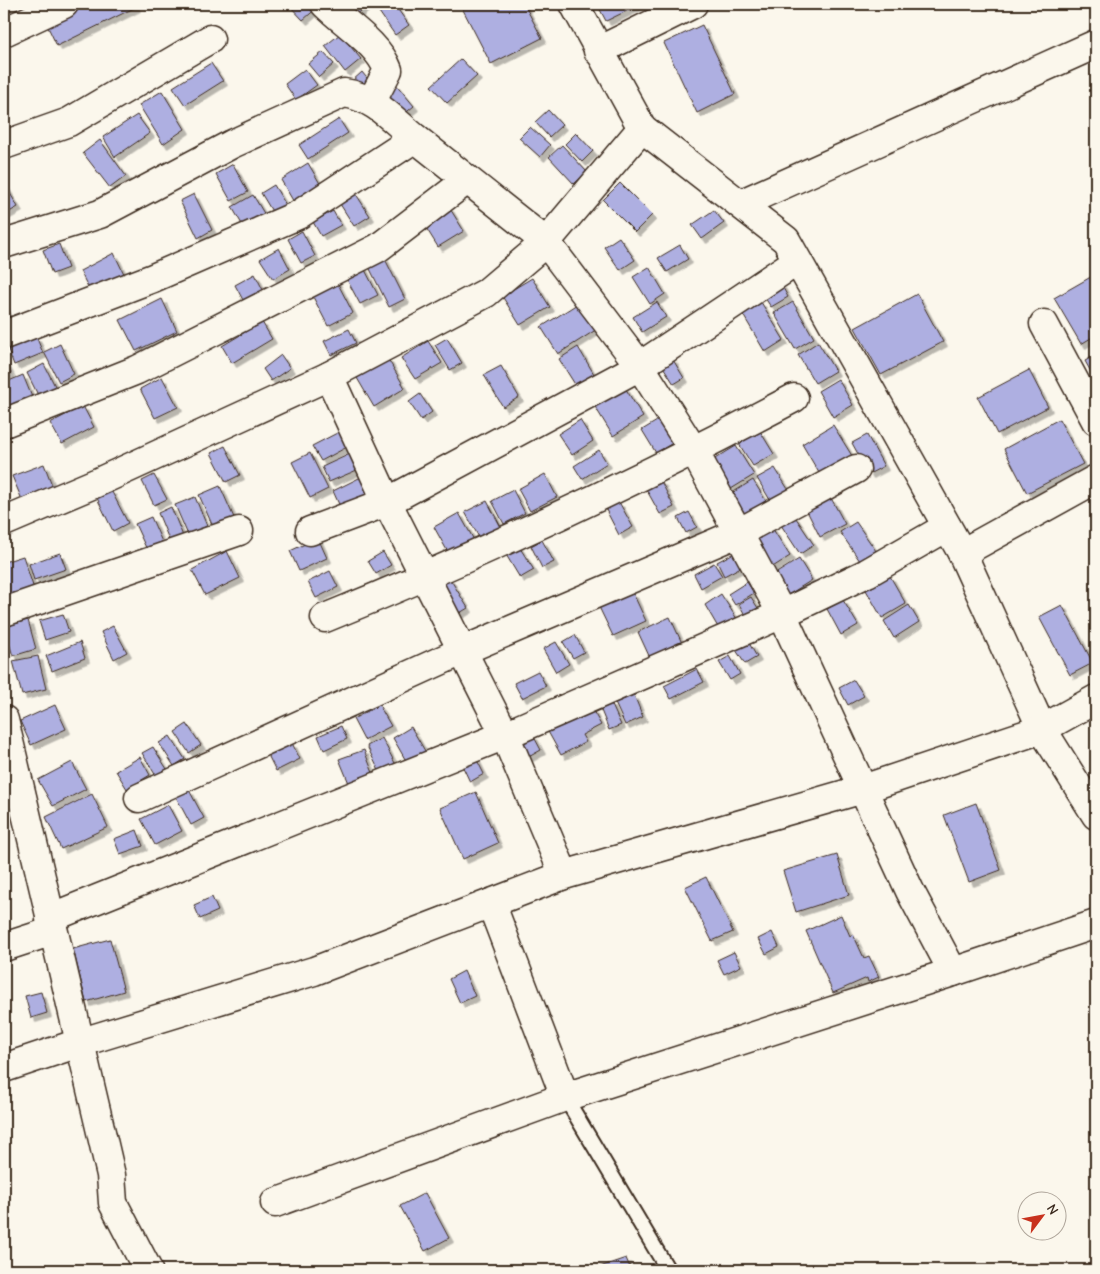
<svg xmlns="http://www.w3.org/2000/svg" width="1100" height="1274" viewBox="0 0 1100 1274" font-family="'Comic Neue',sans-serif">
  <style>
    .building { fill: #aeafe1; stroke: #3b2a1e; filter: url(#shadow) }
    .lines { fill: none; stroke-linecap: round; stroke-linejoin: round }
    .service-casing { stroke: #3b2a1e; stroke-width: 18 }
    .minor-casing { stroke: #3b2a1e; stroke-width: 31 }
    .service { stroke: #fbf7ec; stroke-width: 14 }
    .minor { stroke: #fbf7ec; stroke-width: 28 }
  </style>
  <defs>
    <filter id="shadow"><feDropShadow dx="4.5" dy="4.5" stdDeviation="0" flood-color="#0004"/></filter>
  </defs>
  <rect width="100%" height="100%" fill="#fbf7ec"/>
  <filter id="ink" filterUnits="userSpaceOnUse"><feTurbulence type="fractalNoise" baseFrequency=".02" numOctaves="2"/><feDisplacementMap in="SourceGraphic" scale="10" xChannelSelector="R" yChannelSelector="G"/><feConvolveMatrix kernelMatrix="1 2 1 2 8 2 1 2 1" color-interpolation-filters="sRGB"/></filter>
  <g filter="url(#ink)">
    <g class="building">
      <polygon points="88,4 134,4 136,7 57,46 47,25"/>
      <polygon points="288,4 315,4 318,7 303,20"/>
      <polygon points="332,4 368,4 347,22"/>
      <polygon points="385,4 394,4 409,25 395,35 377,9"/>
      <polygon points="460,4 524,4 542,38 491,64"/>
      <polygon points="597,4 641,4 606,21"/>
      <polygon points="702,25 735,94 697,113 664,43"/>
      <polygon points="340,34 361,59 345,72 325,46"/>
      <polygon points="323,52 334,64 319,77 308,64"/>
      <polygon points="461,59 477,76 447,103 431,86"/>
      <polygon points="211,63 223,81 185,105 173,87"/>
      <polygon points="305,69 317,85 296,100 285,84"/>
      <polygon points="362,72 374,87 352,81"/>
      <polygon points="395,83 414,106 397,120 378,97"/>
      <polygon points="162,91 185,129 163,144 139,105"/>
      <polygon points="548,110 562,125 549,137 535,122"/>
      <polygon points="137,115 150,133 115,157 103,137"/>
      <polygon points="339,119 348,133 308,159 299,145"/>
      <polygon points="530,127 550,145 540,157 519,138"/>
      <polygon points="576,133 593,151 582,162 565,144"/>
      <polygon points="100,140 126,176 110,188 83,153"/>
      <polygon points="562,145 587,172 574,184 549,157"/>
      <polygon points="308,163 322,187 295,204 281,180"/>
      <polygon points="233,164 248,192 231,201 216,174"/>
      <polygon points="4,183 18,207 4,215"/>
      <polygon points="620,183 652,215 635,232 603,200"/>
      <polygon points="274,185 286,205 273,213 261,193"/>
      <polygon points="194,194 212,230 198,238 180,201"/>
      <polygon points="356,194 370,216 354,226 340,204"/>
      <polygon points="253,195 268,220 247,233 232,207"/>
      <polygon points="449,207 464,231 438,247 423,223"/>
      <polygon points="714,210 724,223 702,239 692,225"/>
      <polygon points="333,211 341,225 321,236 313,222"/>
      <polygon points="302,231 315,256 301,263 288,239"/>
      <polygon points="619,237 635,260 620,270 604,247"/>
      <polygon points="59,244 68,268 52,274 43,250"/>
      <polygon points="680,245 688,259 667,272 658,258"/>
      <polygon points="279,248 290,269 273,279 260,259"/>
      <polygon points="114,253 126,278 92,295 80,271"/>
      <polygon points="384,257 405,299 389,307 368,265"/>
      <polygon points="363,266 378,295 360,304 345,276"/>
      <polygon points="649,267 665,294 650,304 633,277"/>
      <polygon points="255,274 263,290 243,300 235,285"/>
      <polygon points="1096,274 1096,335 1081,344 1054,298"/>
      <polygon points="532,278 550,307 520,325 502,296"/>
      <polygon points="336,280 353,313 328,326 311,293"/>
      <polygon points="781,284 788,297 771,307 763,295"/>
      <polygon points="917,294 943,342 881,375 855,328"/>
      <polygon points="162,299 177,331 136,351 120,320"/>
      <polygon points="585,299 602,326 558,354 541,327"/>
      <polygon points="657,302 666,317 642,332 633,317"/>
      <polygon points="761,302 784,340 765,352 742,313"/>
      <polygon points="793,302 814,338 795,349 774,313"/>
      <polygon points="4,303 10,319 4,322"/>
      <polygon points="262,322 272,339 232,363 222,346"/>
      <polygon points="349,329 356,343 331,355 324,341"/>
      <polygon points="36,336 43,353 14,365 7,347"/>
      <polygon points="447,338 462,363 450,370 435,345"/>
      <polygon points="428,341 442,363 415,379 401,358"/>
      <polygon points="818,342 835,371 815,383 798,355"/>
      <polygon points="60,344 74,374 59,382 44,352"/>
      <polygon points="578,347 594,374 576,386 559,359"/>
      <polygon points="281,355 290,368 271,381 263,369"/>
      <polygon points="1096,355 1096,381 1085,361"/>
      <polygon points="672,358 684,378 674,384 662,365"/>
      <polygon points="4,359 11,373 4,376"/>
      <polygon points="388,359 405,388 374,407 357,378"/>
      <polygon points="44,364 57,390 40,399 27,373"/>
      <polygon points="501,366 519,397 503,407 484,375"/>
      <polygon points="1029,370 1048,407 997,434 978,397"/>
      <polygon points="23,375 34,402 4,414 4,383"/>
      <polygon points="162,377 178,407 155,418 140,389"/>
      <polygon points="838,379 853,405 833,417 818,391"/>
      <polygon points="624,386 643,417 613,436 594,405"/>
      <polygon points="420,394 432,412 421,420 409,402"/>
      <polygon points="83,406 94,427 62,444 50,423"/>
      <polygon points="662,418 676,441 656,453 642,430"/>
      <polygon points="1059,419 1083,464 1027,493 1004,449"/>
      <polygon points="580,420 593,441 572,455 558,434"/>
      <polygon points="833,425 854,459 822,478 802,444"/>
      <polygon points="760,431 774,454 753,466 739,444"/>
      <polygon points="339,432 347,447 321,461 312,446"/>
      <polygon points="867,435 884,466 869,474 852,443"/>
      <polygon points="225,446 240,475 226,482 211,453"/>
      <polygon points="736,446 754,475 731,489 713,460"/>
      <polygon points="599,450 607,463 582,479 574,466"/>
      <polygon points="310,453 328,489 310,498 292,462"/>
      <polygon points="350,454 357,470 329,482 322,467"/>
      <polygon points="44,464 54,490 23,502 12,476"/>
      <polygon points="775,468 791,494 773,505 757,478"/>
      <polygon points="545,474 557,497 530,511 518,489"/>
      <polygon points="154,475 167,499 154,505 142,481"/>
      <polygon points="361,477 370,497 342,511 333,491"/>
      <polygon points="753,480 766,501 745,514 732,493"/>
      <polygon points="661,481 674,507 660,514 646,489"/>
      <polygon points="220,486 235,520 214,529 199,495"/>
      <polygon points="111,490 128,523 113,531 97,498"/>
      <polygon points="513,490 525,513 504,524 492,501"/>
      <polygon points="195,497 207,526 188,535 175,505"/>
      <polygon points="831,498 845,524 820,537 807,511"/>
      <polygon points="487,501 502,529 481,541 465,512"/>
      <polygon points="619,502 633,527 619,535 606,510"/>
      <polygon points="171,507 183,536 170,542 158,513"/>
      <polygon points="689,512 697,527 686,533 678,518"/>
      <polygon points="459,513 474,540 449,554 434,527"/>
      <polygon points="794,515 814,545 800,554 781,525"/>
      <polygon points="151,517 163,544 147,550 135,524"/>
      <polygon points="856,522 876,551 860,561 840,532"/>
      <polygon points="771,526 790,556 768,570 749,540"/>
      <polygon points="318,538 327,558 299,571 290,551"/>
      <polygon points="542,540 554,562 542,568 531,546"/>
      <polygon points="518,545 534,570 520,578 505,553"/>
      <polygon points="227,551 240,578 205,595 192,570"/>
      <polygon points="383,552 391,565 376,574 368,561"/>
      <polygon points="60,553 66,569 34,580 29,564"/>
      <polygon points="734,553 741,567 724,576 717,562"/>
      <polygon points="23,556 34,589 4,599 4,562"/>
      <polygon points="799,559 812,580 788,595 775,574"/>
      <polygon points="714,563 722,576 701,588 694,574"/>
      <polygon points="330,571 338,587 316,598 308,582"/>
      <polygon points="890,576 906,604 882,618 866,590"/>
      <polygon points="449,577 468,608 453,617 434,586"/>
      <polygon points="747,582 754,593 735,605 728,594"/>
      <polygon points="633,593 646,621 613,636 599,607"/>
      <polygon points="721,594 737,619 719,629 705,605"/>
      <polygon points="751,597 758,608 745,615 739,604"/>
      <polygon points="843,600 858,625 841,635 827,609"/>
      <polygon points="909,605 919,622 894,638 884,621"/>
      <polygon points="1062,605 1093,663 1070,675 1039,617"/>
      <polygon points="63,614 69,632 45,640 39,621"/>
      <polygon points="670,617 682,643 650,658 638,632"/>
      <polygon points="28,620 36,649 13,656 4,627"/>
      <polygon points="113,626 127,652 114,659 101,632"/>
      <polygon points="575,635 584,652 573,658 563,642"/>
      <polygon points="80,642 85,658 52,671 46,656"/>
      <polygon points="556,642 569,664 556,672 543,649"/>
      <polygon points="749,643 757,657 745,664 736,650"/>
      <polygon points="38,656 46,689 22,695 13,661"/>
      <polygon points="730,656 740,674 730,680 719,662"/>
      <polygon points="697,669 704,682 671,699 664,686"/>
      <polygon points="538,671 546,686 522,698 514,683"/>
      <polygon points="854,680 864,696 848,705 839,688"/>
      <polygon points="634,695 643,717 625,725 615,703"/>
      <polygon points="611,703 621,725 609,730 600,708"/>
      <polygon points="55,705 66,729 31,745 20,721"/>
      <polygon points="379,705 391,726 364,740 353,719"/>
      <polygon points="592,709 601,725 582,735 586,742 561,755 546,728"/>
      <polygon points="187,724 201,745 189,753 175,732"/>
      <polygon points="341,726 347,739 324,750 318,736"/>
      <polygon points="411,727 428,756 409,766 393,738"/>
      <polygon points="533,735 541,750 525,759 516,745"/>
      <polygon points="170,736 185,759 174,766 159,743"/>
      <polygon points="382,738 397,767 381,775 367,746"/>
      <polygon points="292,743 300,759 276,771 268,755"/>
      <polygon points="153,747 167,769 156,776 142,753"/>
      <polygon points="364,750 375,778 351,788 339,759"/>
      <polygon points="140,757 150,775 127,789 116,771"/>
      <polygon points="476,758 484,774 470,782 462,765"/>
      <polygon points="72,762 86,789 53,806 38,780"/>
      <polygon points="189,790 204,818 191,825 176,797"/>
      <polygon points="476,792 498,843 463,859 440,808"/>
      <polygon points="92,794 108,827 61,849 46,817"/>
      <polygon points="976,803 1001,870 969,882 944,815"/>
      <polygon points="168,805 182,831 155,845 141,819"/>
      <polygon points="137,830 143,846 120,854 114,839"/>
      <polygon points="837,855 849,895 796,912 783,871"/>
      <polygon points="706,877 733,932 712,941 685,887"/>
      <polygon points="212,897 218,911 200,919 194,905"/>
      <polygon points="841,915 850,936 853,934 864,958 869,956 879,977 868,982 867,978 833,993 806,931"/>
      <polygon points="772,932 779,947 766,954 758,939"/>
      <polygon points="110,939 124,991 86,1002 73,949"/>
      <polygon points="734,952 741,966 724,974 717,960"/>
      <polygon points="464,971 475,996 460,1003 449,979"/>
      <polygon points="41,992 47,1013 31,1018 25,996"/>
      <polygon points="425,1193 449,1238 425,1251 400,1206"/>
      <polygon points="626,1258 631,1270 591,1270"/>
    </g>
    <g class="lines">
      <defs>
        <polyline id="service" points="565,1097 668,1270"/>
        <g id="minor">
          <path d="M325,4C345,24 378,43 388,70L372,101"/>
          <polyline points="574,4 642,128 786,240 962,553"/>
          <polyline points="4,32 64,4"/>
          <polyline points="598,51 693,4"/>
          <polyline points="4,145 69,122 210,39"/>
          <polyline points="740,204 1096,44"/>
          <path d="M4,244L100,214L232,144L344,93C374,97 392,119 415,138"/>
          <polyline points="1044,324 1096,421"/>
          <polyline points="4,335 153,278 298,215 415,138 546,242 640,366 694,451 782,614 910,891 953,972 565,1097 491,903"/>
          <polyline points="329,376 486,293 546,242 642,128"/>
          <polyline points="4,423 137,370 378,248 467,180"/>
          <polyline points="1096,479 962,553 1042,729 1096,815"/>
          <polyline points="4,522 96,483 329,376 387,502 640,366 797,261"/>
          <polyline points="310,531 387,502 505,735 564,875"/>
          <polyline points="4,612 239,531"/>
          <path d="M325,618C485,553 642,479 794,398"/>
          <polyline points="4,720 98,1119 111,1175 113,1203 148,1270"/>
          <polyline points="139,798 462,651 738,533 856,469"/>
          <polyline points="50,918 505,735 782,614 867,573 947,527"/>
          <polyline points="4,947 53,931"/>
          <polyline points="953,972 1096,924"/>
          <polyline points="4,1068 79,1043 314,971 564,875 863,789 1042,729 1096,699"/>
          <polyline points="275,1203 565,1097"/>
        </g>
      </defs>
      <use href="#service" class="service-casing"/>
      <use href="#minor" class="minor-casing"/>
      <use href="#service" class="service"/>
      <use href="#minor" class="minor"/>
    </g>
  </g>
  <rect width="1100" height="1274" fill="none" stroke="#fbf7ec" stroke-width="20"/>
  <rect x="10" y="10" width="1080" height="1254" fill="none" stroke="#3b2a1e" stroke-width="2" filter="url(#ink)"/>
  <g transform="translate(1042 1216) rotate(58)"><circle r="24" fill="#fbf7ec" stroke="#aea59a"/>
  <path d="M0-4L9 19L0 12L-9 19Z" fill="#c8321e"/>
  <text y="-8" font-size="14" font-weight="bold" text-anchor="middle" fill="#3b2a1e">N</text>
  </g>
</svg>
